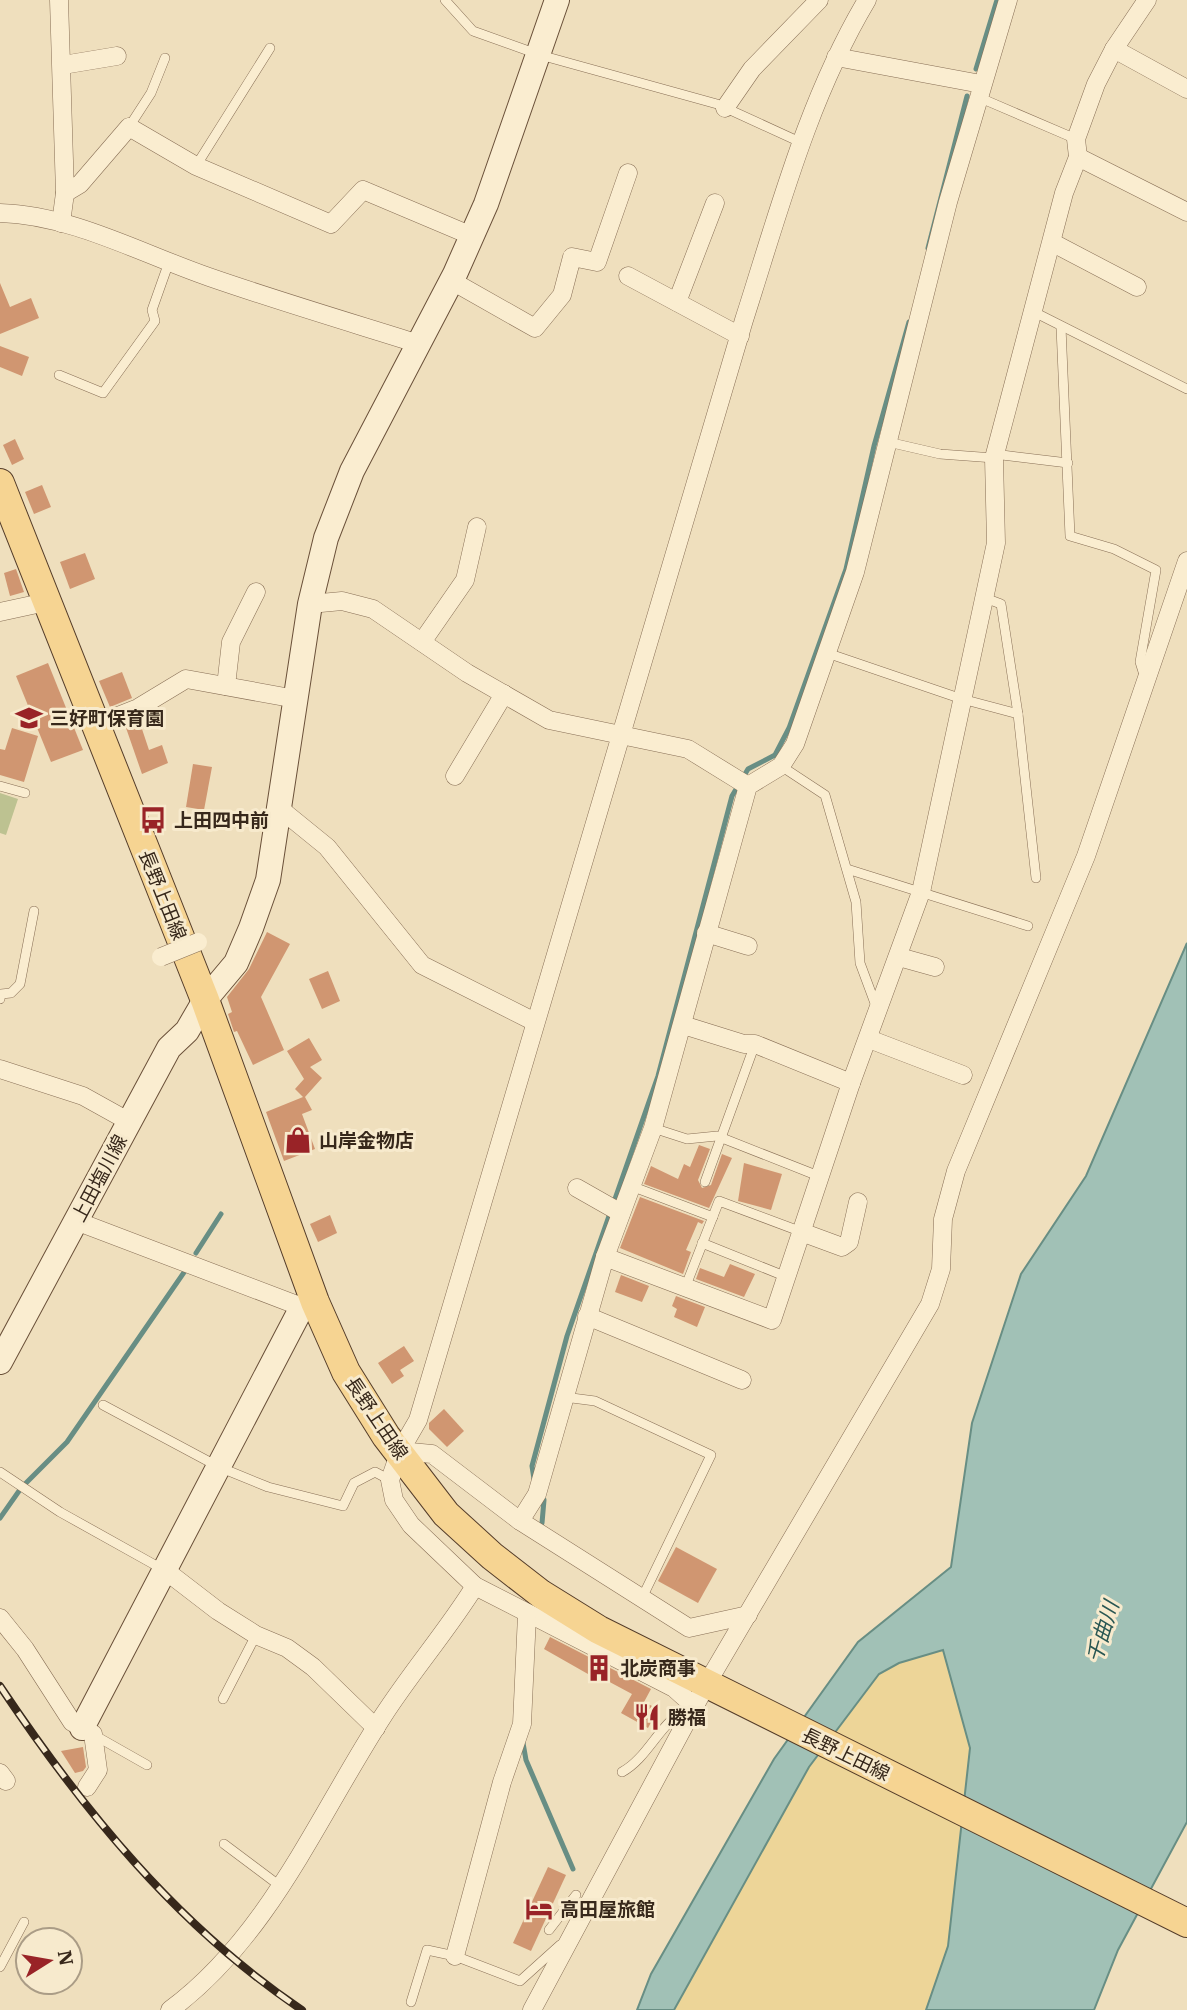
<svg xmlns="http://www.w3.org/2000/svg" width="1187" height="2010" viewBox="0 0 1187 2010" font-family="'IBM Plex Serif','Noto Sans JP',serif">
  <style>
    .sand { fill: #edd598 }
    .cemetery { fill: #bdc291 }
    .water { fill: #a1c1b6; stroke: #688e84; stroke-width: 2 }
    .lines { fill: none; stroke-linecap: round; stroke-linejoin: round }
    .stream { stroke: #688e84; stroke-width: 5 }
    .building { fill: #d09671 }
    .lane-casing { stroke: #886f56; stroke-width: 10 }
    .street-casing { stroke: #886f56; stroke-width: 19 }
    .secondary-casing { stroke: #6a5039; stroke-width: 26 }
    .primary-casing { stroke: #553d2a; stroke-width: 30 }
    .lane { stroke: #faedd0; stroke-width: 9 }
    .street { stroke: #faedd0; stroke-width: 18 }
    .secondary { stroke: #faedd0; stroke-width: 24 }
    .primary { stroke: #f6d492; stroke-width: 28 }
    .rail-casing { stroke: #37281b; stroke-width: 8 }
    .rail { stroke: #f7eacd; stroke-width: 5; stroke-dasharray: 16; stroke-linecap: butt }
    .street-bridge-casing { stroke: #886f56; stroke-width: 19; stroke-linecap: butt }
    .street-bridge { stroke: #faedd0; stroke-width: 18 }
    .labels { text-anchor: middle; stroke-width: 6; stroke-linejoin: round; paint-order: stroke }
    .poi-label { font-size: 19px; font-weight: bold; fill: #37281b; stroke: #f7eacd; text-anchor: start }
    .street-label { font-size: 19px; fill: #37281b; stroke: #f7eacd }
    .water-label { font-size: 21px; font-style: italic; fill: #295753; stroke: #f7eacd }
  </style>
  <rect width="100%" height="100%" fill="#efdfbd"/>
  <polygon class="sand" points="943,1650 970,1748 948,1946 926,2010 674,2010 809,1767 879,1674 899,1663"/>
  <polygon class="cemetery" points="0,793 18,799 6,835 0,833"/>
  <polygon class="water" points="1187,943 1187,1822 1118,1950 1094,2010 926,2010 948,1946 970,1748 943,1650 899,1663 879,1674 809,1767 674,2010 637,2010 651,1974 774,1759 858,1642 951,1567 972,1423 1021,1274 1086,1176"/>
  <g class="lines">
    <g class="stream">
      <polyline points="976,69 997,0"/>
      <polyline points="928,248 967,96"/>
      <polyline points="196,1253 221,1214"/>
      <polyline points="534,1479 532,1466 567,1336 658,1076 732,796 748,769 775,755 789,728 846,569 874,446 909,322"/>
      <polyline points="26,1483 67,1442 187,1268"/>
      <polyline points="0,1518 19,1491"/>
      <polyline points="542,1523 544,1500"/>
      <polyline points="523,1743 526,1760 573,1869"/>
    </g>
  </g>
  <g class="building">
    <polygon points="0,283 10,307 31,298 39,318 0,334"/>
    <polygon points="0,346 29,357 22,376 0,367"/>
    <polygon points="15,439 24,459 12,465 3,445"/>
    <polygon points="42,485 51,507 34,514 25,492"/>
    <polygon points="85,553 95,579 70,589 60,562"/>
    <polygon points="16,569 24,592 10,596 4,573"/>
    <polygon points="48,663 83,750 51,762 16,676"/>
    <polygon points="122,672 132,698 110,707 99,681"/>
    <polygon points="139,720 149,750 162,745 168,763 142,774 125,725"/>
    <polygon points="12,728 38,736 24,782 0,775 0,749 5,750"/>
    <polygon points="193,764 212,767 204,810 186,807"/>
    <polygon points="267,932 290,944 261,997 284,1050 253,1065 237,1031 234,1032 228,1014 232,1012 227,997 249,969"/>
    <polygon points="328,971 340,1001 322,1009 309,979"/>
    <polygon points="309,1038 322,1060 310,1067 322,1078 305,1097 312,1110 302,1114 315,1149 284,1161 266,1112 303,1097 295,1089 304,1079 287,1051"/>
    <polygon points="699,1145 710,1149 698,1180 702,1188 711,1185 722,1154 732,1158 709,1208 644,1184 651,1166 678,1179 684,1164 690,1167"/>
    <polygon points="744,1163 782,1174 771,1210 738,1201"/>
    <polygon points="640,1197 704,1221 702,1224 698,1222 686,1250 691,1252 683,1274 620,1248"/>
    <polygon points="330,1215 337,1233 318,1242 310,1224"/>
    <polygon points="730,1264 755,1274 744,1297 696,1279 700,1268 724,1277"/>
    <polygon points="621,1275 649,1286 642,1302 615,1292"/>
    <polygon points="676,1296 705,1307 697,1327 674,1317 677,1309 672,1306"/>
    <polygon points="404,1346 414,1361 400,1370 404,1376 392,1384 378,1363"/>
    <polygon points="444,1409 464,1431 447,1447 429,1429 429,1423"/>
    <polygon points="676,1547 717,1569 698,1603 658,1581"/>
    <polygon points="550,1637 651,1689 644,1702 658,1709 648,1728 621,1713 632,1694 604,1679 602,1682 544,1649"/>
    <polygon points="83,1747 86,1767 83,1771 75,1773 61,1751"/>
    <polygon points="548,1867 566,1875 531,1951 513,1943"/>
  </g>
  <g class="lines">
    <defs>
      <g id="lane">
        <polyline points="445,0 473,31 540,55 717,104 800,142"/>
        <polyline points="978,97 1076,139"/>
        <polyline points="129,127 151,93 165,58"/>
        <polyline points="196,166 270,48"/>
        <polyline points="1034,312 1187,389"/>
        <polyline points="1061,327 1070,536 1114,549 1156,570 1140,662 1144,675"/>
        <polyline points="59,375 103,393 155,321 152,310 169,262"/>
        <polyline points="888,442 940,454 994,458 1002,455 1068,463"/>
        <polyline points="985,598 1001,604 1018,714 1036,878"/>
        <polyline points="827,653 962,699 1018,714"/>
        <polyline points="781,766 825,795 856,902 860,963 876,1006"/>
        <polyline points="0,786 25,793"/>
        <polyline points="847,869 1028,926"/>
        <polyline points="0,999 1,994 11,993 20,984 34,911"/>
        <polyline points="653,1128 687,1139 717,1136 821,1177"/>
        <polyline points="705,1182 755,1044"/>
        <polyline points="631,1186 713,1217"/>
        <polyline points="702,1243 787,1277"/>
        <polyline points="685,1288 719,1201 802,1232"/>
        <polyline points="564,1397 595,1401 711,1455 642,1598"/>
        <polyline points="103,1405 219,1467 268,1487 343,1506 354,1483 375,1472 390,1480"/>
        <polyline points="0,1472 60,1512 164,1570"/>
        <polyline points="223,1699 256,1635"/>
        <polyline points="94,1735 147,1765"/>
        <path d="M622,1772C651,1756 661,1717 693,1707"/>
        <polyline points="224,1844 280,1886"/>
        <polyline points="549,1930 576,1895"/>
        <polyline points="0,1967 24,1922"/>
        <polyline points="411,2002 427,1950 455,1956 520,1981 560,1945 565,1947"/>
      </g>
      <g id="street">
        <polyline points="59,0 65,193 61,223"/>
        <polyline points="1114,49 1187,89"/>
        <polyline points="836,57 981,84"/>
        <polyline points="63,65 117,56"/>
        <polyline points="725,108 752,69 819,0"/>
        <polyline points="1078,157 1187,212"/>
        <polyline points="65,193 80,184 129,127 196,166 331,224 363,190 472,236"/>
        <path d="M0,213C72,215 142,254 209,277C278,301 349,322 419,344"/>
        <polyline points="1053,243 1137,287"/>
        <polyline points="628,276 740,336"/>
        <polyline points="452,281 535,328 562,295 572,257 597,262 628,173"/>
        <polyline points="677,302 715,203"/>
        <polyline points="310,604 342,601 373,609 467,673 549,720 688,749 748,786"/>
        <polyline points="0,612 46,602"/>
        <polyline points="422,642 465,580 477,527"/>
        <polyline points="226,686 231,642 256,592"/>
        <polyline points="95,725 138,708 186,679 296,699"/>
        <polyline points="455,776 504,694"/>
        <polyline points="279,808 327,847 422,965 535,1022"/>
        <polyline points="706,933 748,946"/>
        <polyline points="899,957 935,967"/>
        <polyline points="683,1025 744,1044 755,1044 851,1083"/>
        <polyline points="869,1039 963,1075"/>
        <polyline points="0,1069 83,1096 128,1121"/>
        <polyline points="577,1188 621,1213"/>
        <polyline points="76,1221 302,1307 312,1303"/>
        <polyline points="804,1233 842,1247 849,1242 858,1202"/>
        <polyline points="605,1257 772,1320 851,1083 921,892 996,543 994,458 1064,193 1078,157 1076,139 1096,84 1114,49 1147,0"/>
        <polyline points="587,1316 742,1380"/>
        <polyline points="400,1451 432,1454 520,1521 689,1628 748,1615"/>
        <polyline points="520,1521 537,1494 605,1257 653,1128 748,786 781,766 795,744 855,572 948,202 1008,0"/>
        <polyline points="166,1571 218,1611 256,1635 287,1648 313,1667 376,1728"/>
        <polyline points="0,1618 25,1649 72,1722 93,1734 98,1770 87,1787"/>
        <path d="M694,1706L674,1688L475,1586L411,1525L394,1500L390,1480L400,1451L418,1420L744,320C779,211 808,99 867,0"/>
        <polyline points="0,1773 6,1781"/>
        <polyline points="455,1956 502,1782 522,1724 527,1615"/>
        <path d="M170,2010C269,1937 318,1816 383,1716C412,1671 447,1631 475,1586"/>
        <polyline points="532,2010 706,1685 930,1304 941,1269 943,1219 956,1171 1086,856 1187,561"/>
      </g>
      <g id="secondary">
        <polyline points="0,1362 169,1048 187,1031 205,1000 236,963 251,928 268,880 310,604 326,538 352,471 455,274 486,204 557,0"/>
        <polyline points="82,1728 302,1307"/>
      </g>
      <polyline id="primary" points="0,483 205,1000 315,1302 346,1372 386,1436 446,1514 492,1556 541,1594 599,1630 1187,1923"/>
    </defs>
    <use href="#lane" class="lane-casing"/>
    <use href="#street" class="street-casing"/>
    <use href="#secondary" class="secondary-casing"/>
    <use href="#primary" class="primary-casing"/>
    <use href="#lane" class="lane"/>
    <use href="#street" class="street"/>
    <use href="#secondary" class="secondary"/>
    <use href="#primary" class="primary"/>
    <defs>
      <path id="rail" d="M0,1686C83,1810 177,1926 302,2010"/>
    </defs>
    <use href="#rail" class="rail-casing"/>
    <use href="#rail" class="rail"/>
    <defs>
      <polyline id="street-bridge" points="161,957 198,942"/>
    </defs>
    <use href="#street-bridge" class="street-bridge-casing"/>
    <use href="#street-bridge" class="street-bridge"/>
  </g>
  <defs>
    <symbol id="school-bare" viewBox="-9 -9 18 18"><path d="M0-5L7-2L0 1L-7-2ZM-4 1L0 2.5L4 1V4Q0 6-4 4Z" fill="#992327" stroke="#f7eacd" stroke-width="2.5" paint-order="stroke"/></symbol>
    <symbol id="bus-bare" viewBox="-9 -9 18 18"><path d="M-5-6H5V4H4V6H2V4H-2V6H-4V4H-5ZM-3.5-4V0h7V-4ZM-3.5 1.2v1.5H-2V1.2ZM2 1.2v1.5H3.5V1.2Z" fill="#992327" stroke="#f7eacd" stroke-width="2.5" paint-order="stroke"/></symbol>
    <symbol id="shop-bare" viewBox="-9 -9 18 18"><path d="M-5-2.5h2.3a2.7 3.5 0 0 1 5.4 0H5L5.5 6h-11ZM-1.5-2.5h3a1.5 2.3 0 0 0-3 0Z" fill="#992327" stroke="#f7eacd" stroke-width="2.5" paint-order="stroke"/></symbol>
    <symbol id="building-bare" viewBox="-9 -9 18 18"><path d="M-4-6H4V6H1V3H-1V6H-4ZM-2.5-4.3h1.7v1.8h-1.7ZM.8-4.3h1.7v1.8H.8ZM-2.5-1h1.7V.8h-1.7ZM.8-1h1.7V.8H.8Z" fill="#992327" stroke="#f7eacd" stroke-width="2.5" paint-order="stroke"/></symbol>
    <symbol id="restaurant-bare" viewBox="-9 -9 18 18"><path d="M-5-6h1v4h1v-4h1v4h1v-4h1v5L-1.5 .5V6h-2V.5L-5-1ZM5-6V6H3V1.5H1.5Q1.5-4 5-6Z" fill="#992327" stroke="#f7eacd" stroke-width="2.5" paint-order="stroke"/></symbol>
    <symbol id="hotel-bare" viewBox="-9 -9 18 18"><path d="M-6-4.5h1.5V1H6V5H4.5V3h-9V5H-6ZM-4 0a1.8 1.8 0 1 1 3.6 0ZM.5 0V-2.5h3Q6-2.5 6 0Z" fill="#992327" stroke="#f7eacd" stroke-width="2.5" paint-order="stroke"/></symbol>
  </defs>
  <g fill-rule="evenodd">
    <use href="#school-bare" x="10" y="699" width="38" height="38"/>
    <use href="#bus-bare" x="134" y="801" width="38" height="38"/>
    <use href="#shop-bare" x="279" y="1121" width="38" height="38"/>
    <use href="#building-bare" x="580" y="1649" width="38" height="38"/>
    <use href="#restaurant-bare" x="628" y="1698" width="38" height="38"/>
    <use href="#hotel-bare" x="520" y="1890" width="38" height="38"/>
  </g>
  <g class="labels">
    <g class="poi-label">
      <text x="50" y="725">三好町保育園</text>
      <text x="174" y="827">上田四中前</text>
      <text x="319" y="1147">山岸金物店</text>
      <text x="620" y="1675">北炭商事</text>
      <text x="668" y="1724">勝福</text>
      <text x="560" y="1916">高田屋旅館</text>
    </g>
    <g class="street-label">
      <text transform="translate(163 895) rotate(68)" y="7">長野上田線</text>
      <text transform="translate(99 1178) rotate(-62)" y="7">上田塩川線</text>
      <text transform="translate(377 1418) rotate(56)" y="7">長野上田線</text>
      <text transform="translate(846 1754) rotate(26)" y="7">長野上田線</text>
    </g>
    <g class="water-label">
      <text transform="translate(1103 1632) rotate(-73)" y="7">千曲川</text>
    </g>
  </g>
  <g transform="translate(49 1961) rotate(79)"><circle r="33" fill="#f7eacd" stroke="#aa9c86" stroke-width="2"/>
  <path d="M0-5L12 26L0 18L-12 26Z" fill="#992327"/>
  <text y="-10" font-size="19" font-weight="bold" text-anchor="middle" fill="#37281b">N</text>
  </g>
</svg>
